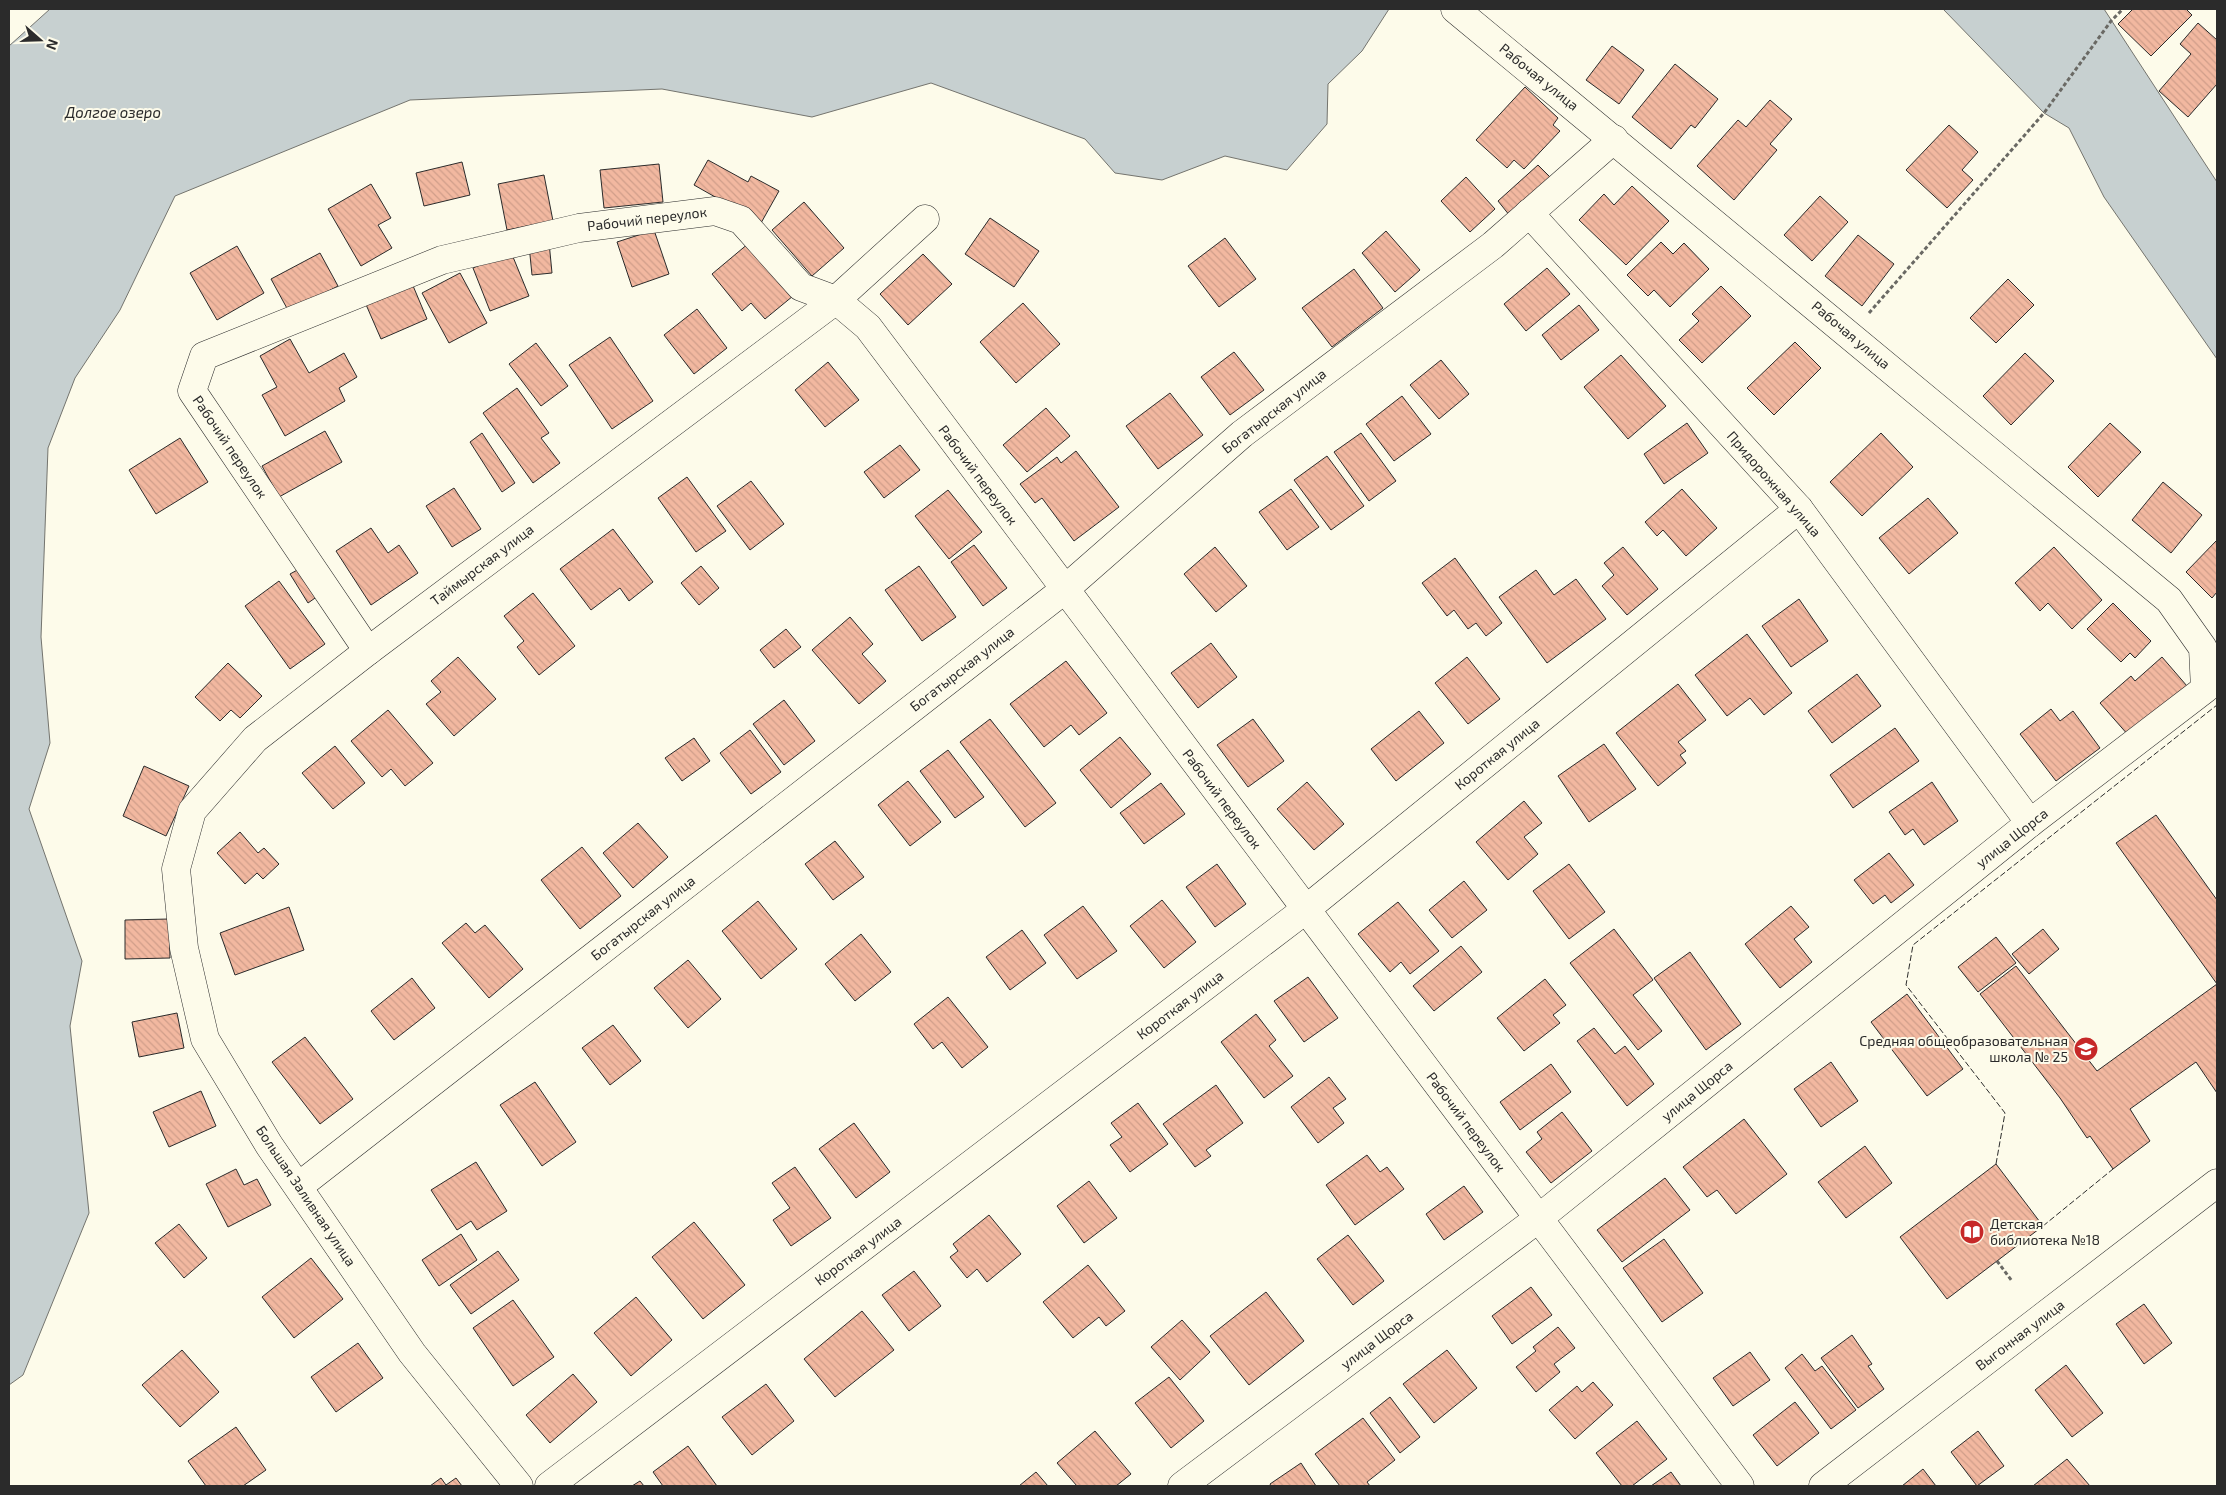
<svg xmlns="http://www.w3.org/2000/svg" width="2226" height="1495" viewBox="0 0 2226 1495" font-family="'Exo 2',sans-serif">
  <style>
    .water { fill: #c7d0d0; stroke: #74746e }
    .building { fill: url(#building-back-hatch); stroke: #2b2b2b }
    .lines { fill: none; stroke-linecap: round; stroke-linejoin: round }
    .minor-casing { stroke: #2b2b2b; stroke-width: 29 }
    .path { stroke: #6a6964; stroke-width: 3; stroke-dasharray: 4 2.5; stroke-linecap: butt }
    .minor { stroke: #fdfbea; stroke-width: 28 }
    .fence { stroke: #2b2b2b; stroke-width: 1; stroke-dasharray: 6 2.5; stroke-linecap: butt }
    .labels { text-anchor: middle; stroke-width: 4; stroke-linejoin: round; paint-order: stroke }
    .street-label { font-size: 14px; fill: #2b2b2b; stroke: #fdfbea }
    .poi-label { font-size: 14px; fill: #2b2b2b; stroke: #fdfbea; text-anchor: end }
    .water-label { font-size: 15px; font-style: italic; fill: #2b2b2b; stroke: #fdfbea }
  </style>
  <defs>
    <pattern id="building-back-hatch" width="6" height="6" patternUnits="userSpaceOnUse" patternTransform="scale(1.25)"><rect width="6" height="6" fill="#f2b8a0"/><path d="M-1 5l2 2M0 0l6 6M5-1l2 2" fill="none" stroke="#d09e8a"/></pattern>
  </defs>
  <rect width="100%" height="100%" fill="#fdfbea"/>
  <g class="water">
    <polygon points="50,9 1389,9 1362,51 1328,84 1327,124 1287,170 1225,156 1162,180 1115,173 1085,139 931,83 812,117 662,89 410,100 175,196 120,310 75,378 48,448 41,637 50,743 29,809 82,961 70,1026 89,1213 23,1375 9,1385 9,46"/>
    <polygon points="1943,9 2104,9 2217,182 2217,359 2104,197 2069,128 2044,113"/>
  </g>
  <g class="building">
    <polygon points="2133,9 2186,9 2192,15 2151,56 2118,24"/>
    <polygon points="2198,23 2217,40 2217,84 2188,117 2159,91 2191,54 2180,44"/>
    <polygon points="1612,46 1644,70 1619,104 1586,80"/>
    <polygon points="1675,64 1718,99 1695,128 1691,125 1671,149 1632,117"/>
    <polygon points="1525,87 1558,118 1553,125 1560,131 1524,169 1514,160 1507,168 1476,140"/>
    <polygon points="1770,100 1792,119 1770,144 1777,150 1734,200 1697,166 1738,120 1746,127"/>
    <polygon points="1949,125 1978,152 1962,170 1973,180 1947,208 1906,170"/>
    <polygon points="708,160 748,182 751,176 779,191 761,223 694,185"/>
    <polygon points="462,162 470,195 424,206 416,173"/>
    <polygon points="659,164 663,202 604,208 600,170"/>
    <polygon points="1538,165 1551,178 1510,216 1498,201"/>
    <polygon points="544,175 553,221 507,230 498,184"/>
    <polygon points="1466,177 1495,209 1470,232 1441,201"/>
    <polygon points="371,184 391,218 378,225 392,248 361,266 328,209"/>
    <polygon points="1632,186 1669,221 1626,265 1579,220 1604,194 1614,205"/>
    <polygon points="1820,196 1848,222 1812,261 1784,235"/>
    <polygon points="804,202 844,248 812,276 772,230"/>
    <polygon points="990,218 1039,251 1014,287 965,254"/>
    <polygon points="654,230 669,274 632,287 617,242"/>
    <polygon points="1386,231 1420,270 1395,292 1362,253"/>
    <polygon points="1858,235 1894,264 1862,306 1825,276"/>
    <polygon points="1225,238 1256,279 1219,307 1188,266"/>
    <polygon points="549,242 552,273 532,275 529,245"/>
    <polygon points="1661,242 1673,254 1684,243 1709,269 1670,307 1654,290 1648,296 1627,275"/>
    <polygon points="749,243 793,296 765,319 751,303 742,311 712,274"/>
    <polygon points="237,246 264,293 217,320 190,273"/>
    <polygon points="511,252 529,296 490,311 473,268"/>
    <polygon points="320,253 338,286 289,312 271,279"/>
    <polygon points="923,254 952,284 908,325 880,294"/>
    <polygon points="1547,268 1570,294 1526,331 1504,304"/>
    <polygon points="1354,269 1383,308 1332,347 1302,308"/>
    <polygon points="460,273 487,323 449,343 422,293"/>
    <polygon points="2008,279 2034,305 1996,343 1970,318"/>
    <polygon points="411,281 427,319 381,339 364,300"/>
    <polygon points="1721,286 1751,316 1702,363 1679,340 1699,321 1692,314"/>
    <polygon points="1023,303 1060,344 1016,383 980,342"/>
    <polygon points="1579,305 1599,330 1561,360 1542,335"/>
    <polygon points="697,309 727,348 694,374 664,335"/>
    <polygon points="610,337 653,401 612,429 569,365"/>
    <polygon points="290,339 309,373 344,353 357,377 339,388 345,401 285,436 262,395 277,387 260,356"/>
    <polygon points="1795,342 1821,368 1774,415 1747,388"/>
    <polygon points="536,343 568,386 541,406 509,364"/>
    <polygon points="1234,352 1264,390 1230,415 1201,377"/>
    <polygon points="2025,353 2054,381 2011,425 1983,396"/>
    <polygon points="1621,355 1666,406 1628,439 1584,387"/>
    <polygon points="1441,360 1469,394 1439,419 1410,385"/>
    <polygon points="828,362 859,400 825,427 795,390"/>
    <polygon points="517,388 549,433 541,438 560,463 533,483 483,413"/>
    <polygon points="1170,393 1203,435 1158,469 1126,426"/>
    <polygon points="1402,396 1431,434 1394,461 1366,424"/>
    <polygon points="1046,408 1070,436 1027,472 1003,445"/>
    <polygon points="1687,423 1708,453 1664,484 1644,454"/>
    <polygon points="2110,423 2141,452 2098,497 2068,467"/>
    <polygon points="325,431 342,462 279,497 262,466"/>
    <polygon points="482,433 515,483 502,492 470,442"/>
    <polygon points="1361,433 1396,481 1369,501 1334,452"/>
    <polygon points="1881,433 1913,467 1862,516 1830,482"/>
    <polygon points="180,438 208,482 156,514 129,470"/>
    <polygon points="900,445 920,470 884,498 864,472"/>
    <polygon points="1076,451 1119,507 1074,541 1042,498 1035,503 1020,484 1057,457 1061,463"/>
    <polygon points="1327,456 1364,506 1331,530 1294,480"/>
    <polygon points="687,477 726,531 696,552 658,498"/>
    <polygon points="751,481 784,524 750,550 717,506"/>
    <polygon points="2163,482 2202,515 2171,553 2132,520"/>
    <polygon points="454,488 481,529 452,547 426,506"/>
    <polygon points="1291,489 1319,527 1287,550 1259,512"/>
    <polygon points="1682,489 1717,528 1686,556 1663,530 1657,536 1645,522"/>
    <polygon points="948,490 982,532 949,559 915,516"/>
    <polygon points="1928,498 1958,533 1909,574 1879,538"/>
    <polygon points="371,528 388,553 399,545 418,573 371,605 336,551"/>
    <polygon points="613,529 653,582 629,601 620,588 591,610 560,569"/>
    <polygon points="2217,540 2217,592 2212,598 2186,572"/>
    <polygon points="974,545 1007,588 983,606 951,562"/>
    <polygon points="1215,547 1247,586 1216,612 1184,574"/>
    <polygon points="1623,547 1658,589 1627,615 1602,586 1614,575 1604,563"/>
    <polygon points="2054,547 2102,600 2072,629 2048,603 2040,611 2015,583"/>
    <polygon points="1455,558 1502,623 1486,636 1476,623 1468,629 1454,610 1447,616 1422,583"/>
    <polygon points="701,566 719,588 699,605 681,583"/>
    <polygon points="919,566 956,617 922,641 885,590"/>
    <polygon points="301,568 318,596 308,603 290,574"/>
    <polygon points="1536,570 1554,595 1576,579 1606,619 1547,663 1499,597"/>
    <polygon points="279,581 325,644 290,669 245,606"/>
    <polygon points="533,593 575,646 539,675 517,647 524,641 504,616"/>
    <polygon points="1799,599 1828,641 1791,667 1762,626"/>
    <polygon points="2113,603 2151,641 2135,658 2130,653 2121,662 2087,629"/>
    <polygon points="850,617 873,644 862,654 886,681 859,704 812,650"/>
    <polygon points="786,629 801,647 774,668 760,650"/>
    <polygon points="1747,634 1792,693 1764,715 1750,698 1727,716 1695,675"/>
    <polygon points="1211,643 1237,677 1198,708 1171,673"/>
    <polygon points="458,657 496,699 454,736 426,704 441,692 431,681"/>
    <polygon points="1467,657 1500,699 1468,724 1435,683"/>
    <polygon points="2162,657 2187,686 2129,736 2100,703 2131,676 2135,681"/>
    <polygon points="1066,661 1107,713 1079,735 1071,725 1044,747 1010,704"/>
    <polygon points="228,663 262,696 240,718 231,710 220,721 195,697"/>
    <polygon points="1857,674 1881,706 1832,743 1808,711"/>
    <polygon points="1678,684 1706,720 1678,742 1686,751 1680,755 1686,763 1658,786 1616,733"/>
    <polygon points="784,700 815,741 784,765 753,724"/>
    <polygon points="2051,709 2060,721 2073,711 2100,748 2056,781 2020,734"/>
    <polygon points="388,710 433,763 405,786 391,769 382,777 351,741"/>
    <polygon points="1419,711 1444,743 1396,781 1371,749"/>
    <polygon points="990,719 1056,803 1025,827 960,742"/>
    <polygon points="1253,719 1284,761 1248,787 1217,745"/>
    <polygon points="1895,728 1919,761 1853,808 1830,775"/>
    <polygon points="750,730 781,772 751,794 720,753"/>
    <polygon points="1120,737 1151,774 1111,808 1080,770"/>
    <polygon points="694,738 710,761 682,781 665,758"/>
    <polygon points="1604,744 1636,789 1589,822 1558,776"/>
    <polygon points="335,746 365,783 333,809 302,773"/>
    <polygon points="948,750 984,797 955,818 920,771"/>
    <polygon points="144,766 189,786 166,836 123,816"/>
    <polygon points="908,781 941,822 910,846 878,805"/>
    <polygon points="1307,782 1344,824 1314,850 1277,809"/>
    <polygon points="1932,782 1958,821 1924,845 1913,829 1905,835 1889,812"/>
    <polygon points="1161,783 1185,814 1144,844 1120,813"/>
    <polygon points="1524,801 1542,823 1524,837 1538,854 1508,880 1476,842"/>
    <polygon points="2156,815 2217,900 2217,1093 2196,1062 2130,1109 2150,1141 2113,1169 2090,1136 2087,1138 2060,1098 1980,994 2016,966 2097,1071 2217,984 2116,843"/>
    <polygon points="638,823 668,857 633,888 603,853"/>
    <polygon points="240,832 258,853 264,848 279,864 263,879 257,873 245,884 217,853"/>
    <polygon points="835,841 864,877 833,900 805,864"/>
    <polygon points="582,847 621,896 580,929 541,880"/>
    <polygon points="1889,853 1914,885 1891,903 1885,895 1873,904 1854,880"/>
    <polygon points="1217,864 1246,904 1215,927 1186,887"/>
    <polygon points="1569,864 1605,912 1569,939 1533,891"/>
    <polygon points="1464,881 1487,910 1452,938 1429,910"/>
    <polygon points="1162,900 1196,942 1164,968 1130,926"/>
    <polygon points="758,901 797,949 761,979 722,931"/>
    <polygon points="1398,902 1439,951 1410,974 1401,962 1390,972 1358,934"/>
    <polygon points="1083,906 1117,951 1077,979 1044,935"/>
    <polygon points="1791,906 1809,927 1794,939 1812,962 1780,988 1745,944"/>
    <polygon points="289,907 304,950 235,975 220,933"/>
    <polygon points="169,919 170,958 125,959 125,920"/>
    <polygon points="466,923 475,933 485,925 523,969 489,998 442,943"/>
    <polygon points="1614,929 1653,980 1633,995 1662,1031 1638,1050 1570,963"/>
    <polygon points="2043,929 2059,949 2029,974 2012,954"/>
    <polygon points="1022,930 1046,963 1010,990 986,957"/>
    <polygon points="861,934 891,972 855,1001 825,964"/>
    <polygon points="1996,937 2016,963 1978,992 1958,967"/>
    <polygon points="1461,946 1482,972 1434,1011 1413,986"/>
    <polygon points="1690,952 1741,1024 1706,1050 1654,978"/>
    <polygon points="688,960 721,999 688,1028 654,988"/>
    <polygon points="1308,977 1338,1018 1304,1042 1274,1001"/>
    <polygon points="412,978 435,1008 394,1040 371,1011"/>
    <polygon points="1545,979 1566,1005 1553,1015 1560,1023 1524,1051 1497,1018"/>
    <polygon points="1907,994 1963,1069 1927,1096 1871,1022"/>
    <polygon points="948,997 988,1047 962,1068 942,1042 933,1049 914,1024"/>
    <polygon points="177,1013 184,1048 139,1057 132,1022"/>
    <polygon points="1256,1014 1276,1040 1269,1046 1293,1076 1264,1098 1221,1042"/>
    <polygon points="613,1025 641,1061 610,1085 582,1048"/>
    <polygon points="1594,1028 1615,1054 1625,1046 1654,1084 1627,1106 1577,1041"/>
    <polygon points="305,1037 353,1099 320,1124 272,1062"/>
    <polygon points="1831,1062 1858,1101 1821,1127 1794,1089"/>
    <polygon points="1551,1064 1571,1092 1520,1130 1500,1102"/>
    <polygon points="1329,1077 1346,1099 1333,1108 1344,1123 1318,1143 1291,1107"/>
    <polygon points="535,1082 576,1142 542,1166 500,1105"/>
    <polygon points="1216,1085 1243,1123 1206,1150 1211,1156 1195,1167 1163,1124"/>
    <polygon points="201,1091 216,1126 169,1147 153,1112"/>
    <polygon points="1138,1103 1168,1144 1130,1172 1110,1145 1122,1137 1111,1123"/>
    <polygon points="1562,1112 1592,1151 1551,1183 1526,1152 1542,1139 1537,1132"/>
    <polygon points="1744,1119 1787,1174 1736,1214 1717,1190 1707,1197 1683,1167"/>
    <polygon points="854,1123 890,1172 856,1198 819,1149"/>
    <polygon points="1865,1146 1892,1183 1846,1218 1818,1182"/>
    <polygon points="1367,1155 1380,1172 1387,1167 1404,1189 1355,1225 1326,1185"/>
    <polygon points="476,1162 507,1211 477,1230 471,1221 457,1230 431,1190"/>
    <polygon points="1996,1164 2043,1226 1947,1299 1900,1237"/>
    <polygon points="795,1167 831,1218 791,1246 773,1220 790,1208 772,1183"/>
    <polygon points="236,1169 244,1185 257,1179 271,1205 228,1227 206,1184"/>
    <polygon points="1665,1178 1690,1210 1622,1262 1597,1230"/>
    <polygon points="1089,1181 1117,1218 1084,1243 1057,1206"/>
    <polygon points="1464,1186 1483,1212 1444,1240 1426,1214"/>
    <polygon points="989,1215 1021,1254 987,1282 977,1269 967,1278 950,1257 958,1251 953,1244"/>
    <polygon points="694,1222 745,1285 703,1319 652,1257"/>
    <polygon points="179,1224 207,1258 184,1278 155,1243"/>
    <polygon points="461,1234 477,1260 439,1286 422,1260"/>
    <polygon points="1348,1235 1384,1281 1353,1305 1317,1259"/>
    <polygon points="1664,1239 1703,1293 1662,1322 1623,1268"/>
    <polygon points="498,1251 519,1280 471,1314 450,1285"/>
    <polygon points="311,1258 343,1299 294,1338 262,1297"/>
    <polygon points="1088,1265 1125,1311 1106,1326 1099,1317 1073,1338 1043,1302"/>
    <polygon points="914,1271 941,1306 909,1331 882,1295"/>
    <polygon points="1531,1287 1552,1315 1512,1344 1492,1316"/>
    <polygon points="1266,1292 1304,1341 1249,1385 1210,1336"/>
    <polygon points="636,1297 672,1340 631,1376 594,1333"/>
    <polygon points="513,1300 554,1357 513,1386 473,1328"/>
    <polygon points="2144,1304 2172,1343 2144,1364 2116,1324"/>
    <polygon points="862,1311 894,1350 835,1397 804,1359"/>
    <polygon points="1182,1320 1210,1352 1180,1380 1151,1347"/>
    <polygon points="1558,1327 1575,1348 1554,1364 1560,1372 1536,1392 1516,1367 1536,1351 1533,1347"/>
    <polygon points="1852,1335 1872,1364 1868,1366 1884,1389 1858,1408 1821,1358"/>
    <polygon points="358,1343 383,1378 336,1412 311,1377"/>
    <polygon points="182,1350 219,1392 180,1427 142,1385"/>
    <polygon points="1447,1350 1477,1388 1434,1423 1403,1384"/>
    <polygon points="1750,1352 1770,1380 1733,1406 1713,1378"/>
    <polygon points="1802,1354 1815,1371 1822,1366 1856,1410 1831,1429 1785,1368"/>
    <polygon points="2066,1365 2103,1413 2072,1437 2035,1390"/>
    <polygon points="573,1374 597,1402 550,1443 526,1415"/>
    <polygon points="1169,1377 1204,1421 1171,1448 1135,1403"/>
    <polygon points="1593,1382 1613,1405 1575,1439 1549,1410 1577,1386 1582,1392"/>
    <polygon points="766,1384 794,1421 752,1455 722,1417"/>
    <polygon points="1390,1397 1420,1437 1400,1453 1370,1413"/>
    <polygon points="1795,1402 1819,1433 1777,1466 1753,1435"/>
    <polygon points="1363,1418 1395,1460 1367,1482 1370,1486 1340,1486 1315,1454"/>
    <polygon points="1637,1421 1667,1459 1632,1486 1622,1486 1596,1453"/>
    <polygon points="236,1427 266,1470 243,1486 206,1486 188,1461"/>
    <polygon points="1095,1431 1131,1474 1116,1486 1077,1486 1057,1463"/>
    <polygon points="1978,1431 2004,1466 1977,1486 1951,1452"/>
    <polygon points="688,1446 717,1486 663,1486 653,1472"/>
    <polygon points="2067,1459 2090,1486 2033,1486"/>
    <polygon points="1301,1463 1316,1486 1271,1486 1270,1484"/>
    <polygon points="1923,1469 1936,1486 1902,1486"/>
    <polygon points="1036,1472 1048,1486 1019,1486"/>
    <polygon points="1671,1472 1681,1486 1651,1486"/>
    <polygon points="441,1478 446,1485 456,1478 462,1486 430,1486"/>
    <polygon points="640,1481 644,1486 632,1486"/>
  </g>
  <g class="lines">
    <defs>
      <g id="minor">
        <polyline points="1529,213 1799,509 2030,823"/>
        <polyline points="368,651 192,391 204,356 442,260 579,228 715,211 741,220 801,287 836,300 868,327 1740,1486"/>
        <polyline points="299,1186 1064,590 1242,434 1493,245 1614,139"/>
        <polyline points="519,1486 412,1353 269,1145 205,1039 184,948 176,869 192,811 255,739 368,651 836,300 925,219"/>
        <polyline points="549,1486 1305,910 1799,509"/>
        <polyline points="1182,1486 1539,1218 2030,823 2205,689 2203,648 2169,600 1455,9"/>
        <polyline points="1823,1486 2217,1183"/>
      </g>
    </defs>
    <use href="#minor" class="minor-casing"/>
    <g class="path">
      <polyline points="1869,313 2044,113 2111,21 2123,9"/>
      <polyline points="1997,1261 2012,1281"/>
    </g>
    <use href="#minor" class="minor"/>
    <g class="fence">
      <polyline points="1996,1164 2005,1113 1906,985 1913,945 2217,705"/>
      <polyline points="2043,1226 2113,1169"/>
    </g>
  </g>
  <defs>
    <symbol id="school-disc" viewBox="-11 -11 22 22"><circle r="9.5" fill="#c62828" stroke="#fdfbea"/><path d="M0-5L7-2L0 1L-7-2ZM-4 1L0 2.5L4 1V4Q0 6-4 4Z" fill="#fff"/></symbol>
    <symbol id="library-disc" viewBox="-11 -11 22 22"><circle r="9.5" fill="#c62828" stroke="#fdfbea"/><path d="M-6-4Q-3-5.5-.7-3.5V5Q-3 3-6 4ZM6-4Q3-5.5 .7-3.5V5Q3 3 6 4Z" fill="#fff"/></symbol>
  </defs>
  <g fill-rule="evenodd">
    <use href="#school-disc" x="2072" y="1035" width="28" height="28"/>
    <use href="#library-disc" x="1958" y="1218" width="28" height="28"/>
  </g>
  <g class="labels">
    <g class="street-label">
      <text transform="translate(1539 77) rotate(39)" y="5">Рабочая улица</text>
      <text transform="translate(647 219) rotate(-7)" y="5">Рабочий переулок</text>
      <text transform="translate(1851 335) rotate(40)" y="5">Рабочая улица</text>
      <text transform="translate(1274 411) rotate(-38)" y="5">Богатырская улица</text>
      <text transform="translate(230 447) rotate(56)" y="5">Рабочий переулок</text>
      <text transform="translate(978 475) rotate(53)" y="5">Рабочий переулок</text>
      <text transform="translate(1774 484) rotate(49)" y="5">Придорожная улица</text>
      <text transform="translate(482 565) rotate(-37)" y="5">Таймырская улица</text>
      <text transform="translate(962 669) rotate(-38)" y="5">Богатырская улица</text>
      <text transform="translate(1497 754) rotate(-39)" y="5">Короткая улица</text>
      <text transform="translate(1222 799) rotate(53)" y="5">Рабочий переулок</text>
      <text transform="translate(2012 838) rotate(-38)" y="5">улица Щорса</text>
      <text transform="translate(643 918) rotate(-38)" y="5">Богатырская улица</text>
      <text transform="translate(1180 1005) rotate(-37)" y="5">Короткая улица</text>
      <text transform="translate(1697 1091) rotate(-39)" y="5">улица Щорса</text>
      <text transform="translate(1466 1122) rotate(53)" y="5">Рабочий переулок</text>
      <text transform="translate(306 1196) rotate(56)" y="5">Большая Заливная улица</text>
      <text transform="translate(858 1251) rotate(-37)" y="5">Короткая улица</text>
      <text transform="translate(2020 1335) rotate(-37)" y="5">Выгонная улица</text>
      <text transform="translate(1377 1340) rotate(-37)" y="5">улица Щорса</text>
    </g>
    <g class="poi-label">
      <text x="2068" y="1046">Средняя общеобразовательная<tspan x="2068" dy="16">школа № 25</tspan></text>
      <text x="1990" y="1229" text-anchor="start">Детская<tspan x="1990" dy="16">библиотека №18</tspan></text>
    </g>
    <g class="water-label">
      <text x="113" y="118">Долгое озеро</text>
    </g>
  </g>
  <rect width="2226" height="1495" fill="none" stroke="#2b2b2b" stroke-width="20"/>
  <g transform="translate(40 40) rotate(110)" stroke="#fdfbea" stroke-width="4" paint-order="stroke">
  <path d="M0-4L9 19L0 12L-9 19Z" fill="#2b2b2b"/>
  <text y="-8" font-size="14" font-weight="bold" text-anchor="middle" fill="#2b2b2b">N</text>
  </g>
</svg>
